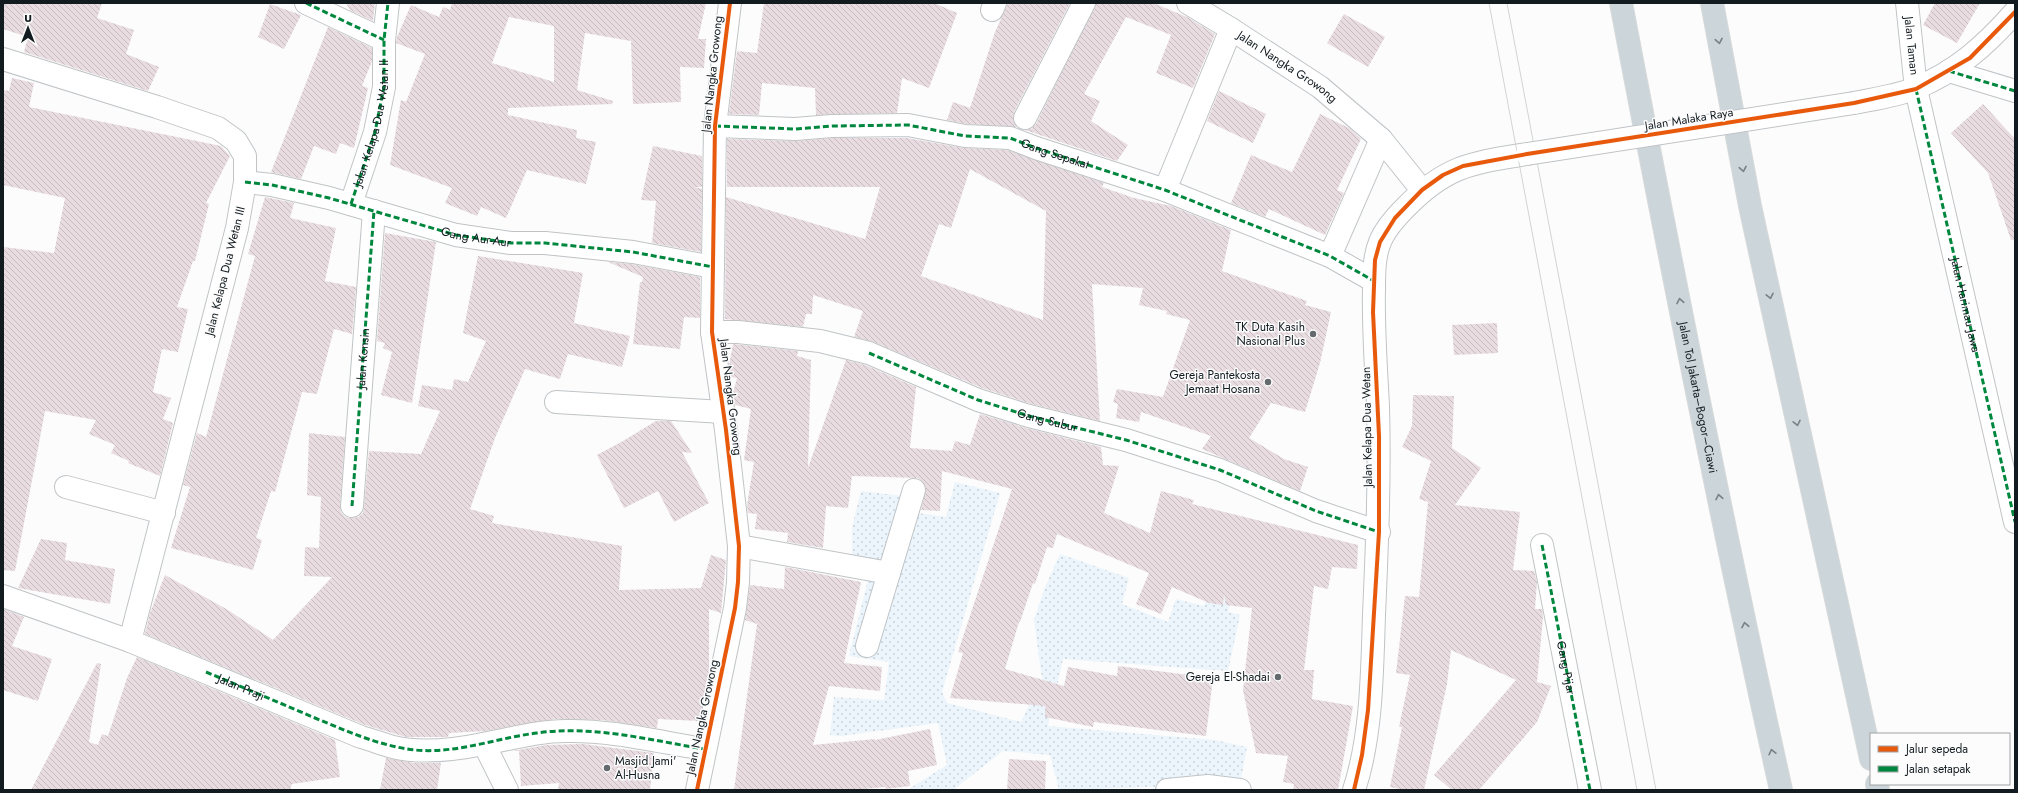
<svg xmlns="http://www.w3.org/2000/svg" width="2018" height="793" viewBox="0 0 2018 793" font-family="Jost,sans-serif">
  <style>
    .grass { fill: url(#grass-dots) }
    .building { fill: url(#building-back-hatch); fill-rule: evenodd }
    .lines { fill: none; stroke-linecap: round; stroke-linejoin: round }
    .minor-casing { stroke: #c0c4c7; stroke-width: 24 }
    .highway-casing { stroke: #d8dada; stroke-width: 24 }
    .minor { stroke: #fff; stroke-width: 22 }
    .highway { stroke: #ccd5da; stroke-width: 22 }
    .tram { stroke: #d2d3d3; stroke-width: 1 }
    .minor-bridge-casing { stroke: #c0c4c7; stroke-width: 24; stroke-linecap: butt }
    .minor-bridge { stroke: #fff; stroke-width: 22 }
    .quiet { stroke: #00873e; stroke-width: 3; stroke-dasharray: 6 3; stroke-linecap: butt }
    .cycleway-casing { stroke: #fcfcfc; stroke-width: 6 }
    .cycleway { stroke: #e8590c; stroke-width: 4 }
    .oneway { stroke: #788186 }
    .poi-dot { fill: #646a6d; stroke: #fcfcfc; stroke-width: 1.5 }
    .labels { text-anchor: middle; stroke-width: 3; stroke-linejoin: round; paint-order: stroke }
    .street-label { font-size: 12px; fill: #121b20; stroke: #fcfcfc }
    .poi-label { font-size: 12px; fill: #121b20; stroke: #fcfcfc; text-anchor: end }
  </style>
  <defs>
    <pattern id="grass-dots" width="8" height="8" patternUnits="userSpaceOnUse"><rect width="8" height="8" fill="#ebf5fb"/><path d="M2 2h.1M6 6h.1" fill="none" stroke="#c8d1d7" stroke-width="1.8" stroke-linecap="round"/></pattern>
    <pattern id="building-back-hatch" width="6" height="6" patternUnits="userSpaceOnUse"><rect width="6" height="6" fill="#e8dce0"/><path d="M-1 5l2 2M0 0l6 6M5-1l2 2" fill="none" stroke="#c6bcc0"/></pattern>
  </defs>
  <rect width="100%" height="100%" fill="#fcfcfc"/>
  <polygon class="grass" points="955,482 1000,493 942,692 947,703 1021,722 1042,679 1034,620 1045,587 1060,554 1129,578 1122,604 1168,622 1176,599 1204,606 1214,577 1235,580 1228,612 1240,615 1228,671 1063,659 1048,726 1215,740 1247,747 1240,784 1059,790 1050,755 1003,751 953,790 907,790 947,765 938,723 841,736 830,735 834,697 884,700 889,662 849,656 868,580 852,553 852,527 861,491 903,496 904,511 946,517"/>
  <g class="building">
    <polygon points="3,3 102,3 97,18 134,30 126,54 159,67 148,91 24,52 28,37 3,29"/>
    <polygon points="346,3 375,3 373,21 350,10"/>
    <path d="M452,3H706L698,39H706L704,68L680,67L681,102L633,104L631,41L585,33L577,90L613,101L612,104L508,108V115L577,130L576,138L596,142L586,184L527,170L506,218L481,207L477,216L445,203L452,188L390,165L401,100L406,102L425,54L396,43L397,37L411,5L439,17L443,7L450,10ZM509,17L554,26V82L492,63Z"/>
    <polygon points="764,3 934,3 957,13 929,88 902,78 897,113 816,115 815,88 762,83 759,115 729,114 737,51 757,53"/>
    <polygon points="1008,3 1070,3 1014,112 1013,119 1017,127 966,124 947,120 953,102 970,108 995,32"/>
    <polygon points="1096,3 1153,3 1187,17 1215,34 1193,88 1156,73 1171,35 1126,17 1084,94 1100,101 1091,121 1128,145 1117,161 1025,130 1031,129 1036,124"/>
    <polygon points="1935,3 1980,3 1957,43 1923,25"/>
    <polygon points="270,4 301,15 284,49 258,37"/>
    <polygon points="1344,14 1385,37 1368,67 1327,43"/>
    <polygon points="328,27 372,48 372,61 362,86 368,88 354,148 340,143 336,154 314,146 301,179 271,172"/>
    <polygon points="12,78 34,83 29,107 221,146 230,156 206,203 209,204 195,261 193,261 177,307 188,309 178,352 162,349 153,392 171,398 163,419 173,423 160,476 128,463 129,461 111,453 115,445 89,434 96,420 45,411 15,571 3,570 3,247 54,253 65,198 3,185 3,90 9,91"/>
    <polygon points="1219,91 1266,114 1253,143 1207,121"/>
    <polygon points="1983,104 2015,139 2015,240 2011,240 1988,173 1951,133"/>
    <polygon points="1320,114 1349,128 1361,139 1337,190 1344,193 1325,235 1269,209 1265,217 1231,203 1251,155 1292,172"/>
    <path d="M833,138H907L963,148L1007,150L1104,183L1102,187L1134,198L1171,206L1231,230L1222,271L1307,301L1305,305L1331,312L1320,363L1305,412L1271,403L1249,438L1284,459L1308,467L1300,491L1202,449L1211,436L1141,412L1139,422L1116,418L1118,404L1113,402L1117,389L1163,397L1190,320L1166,314L1167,311L1139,305L1143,288L1092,284L1100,421L1032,404L982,388L874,342L854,337L863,311L813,295L812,314H806L803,327L725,319L726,197L865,239L880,187H727V139L795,141ZM970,169L1046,211L1043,320L921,276L939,224L951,228Z"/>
    <polygon points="653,146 702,156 702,187 695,187 702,189 701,252 652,243 656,201 641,200"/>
    <polygon points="265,197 294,203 290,218 336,228 325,281 356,287 352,334 334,329 317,394 302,392 275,492 271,491 256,538 262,540 253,570 171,548 190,487 183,485 197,433 206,437 255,256 248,254"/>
    <polygon points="385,233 436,242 412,403 381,395 392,352 383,348 385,343 377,341"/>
    <polygon points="478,256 583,273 574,323 630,336 622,367 568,354 560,379 525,369 495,438 470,509 494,516 492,523 622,546 619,590 701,588 711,555 726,560 721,613 709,609 709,672 699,721 658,719 657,728 602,720 555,719 486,731 449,733 448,737 406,737 365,725 145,634 150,613 165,575 228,610 273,640 332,577 304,576 305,547 319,548 321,497 307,495 309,433 345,437 340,505 341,512 345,517 351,518 358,517 363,513 364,507 369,451 421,454 440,411 418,406 422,385 452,390 454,379 468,382 486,341 463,333"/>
    <polygon points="608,262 631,264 700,277 700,318 684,317 680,349 633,344 640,282 642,282 643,277"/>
    <polygon points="1497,323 1498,353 1454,355 1452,325"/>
    <polygon points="733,344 798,351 797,356 811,360 808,468 846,360 865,365 916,387 910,448 952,451 955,441 970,445 980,414 1026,428 1101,447 1103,465 1119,466 1104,513 1150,533 1161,491 1194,500 1192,504 1358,545 1357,569 1332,567 1328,589 1314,586 1304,670 1314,670 1312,699 1353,706 1338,790 1293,790 1294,784 1283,782 1288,756 1256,753 1243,690 1252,608 1226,605 1224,594 1223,605 1209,603 1172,587 1161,614 1136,604 1149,573 1057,534 1053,548 1047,547 1035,584 1033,583 1020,622 1019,622 1005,669 1064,686 1068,667 1117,676 1118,666 1213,678 1206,736 1094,722 1093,727 1045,717 1045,706 950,698 963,653 958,652 1012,489 942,471 940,511 921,510 926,488 923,482 918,478 852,476 848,508 826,506 823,548 787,542 788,533 755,529 757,514 748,513 747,505 754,462 744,460 751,409 735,405 733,393 737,378 731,377 729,366"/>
    <polygon points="1413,395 1454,396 1452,448 1481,468 1455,505 1520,512 1513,570 1534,571 1537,582 1535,609 1542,609 1543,617 1537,682 1551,686 1537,722 1479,790 1452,790 1434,775 1516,680 1451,650 1447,684 1424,790 1404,790 1390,787 1402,727 1399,727 1410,675 1396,673 1405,596 1419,597 1428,502 1419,499 1431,461 1402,447 1412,426"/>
    <polygon points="656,421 671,421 692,453 682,452 709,503 674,522 658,491 624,508 597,455 623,441"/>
    <polygon points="41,539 67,543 65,560 115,569 110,604 18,588"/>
    <polygon points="785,567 861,582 844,663 882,667 880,691 829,686 813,745 875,739 875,740 930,729 937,765 908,771 910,786 886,789 885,787 854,790 734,790 757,624 745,620 750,585 784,589"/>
    <polygon points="3,609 24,617 12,646 52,659 38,701 3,690"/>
    <polygon points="137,657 335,740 340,777 292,784 290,790 31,790 97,663 101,664 89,742 98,745 102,734 108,736 127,678"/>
    <polygon points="583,744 654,753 650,790 558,790 559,783 521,786 519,751 513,751 546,745"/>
    <polygon points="386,758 414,763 441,763 437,790 380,790"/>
    <polygon points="1009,759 1046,761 1045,790 1007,790"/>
  </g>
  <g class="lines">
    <defs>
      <g id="minor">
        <polyline points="306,3 384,40"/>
        <path id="s1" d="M1188,3L1231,29L1320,87L1381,139L1422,190"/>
        <path id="s2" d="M1907,3L1916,89L2015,522"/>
        <polyline points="992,10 995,3"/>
        <polyline points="3,59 157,107 218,128 236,141 245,156 245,182 237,228 130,641"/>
        <polyline points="1949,71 2015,91"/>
        <path d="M1854,103C1874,99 1897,96 1916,88C1956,72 1987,44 2015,12"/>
        <polyline points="1025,118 1084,3"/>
        <path id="s3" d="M715,126L795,129L832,126L908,125L965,136L1010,138L1036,148L1165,190L1330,256L1374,281"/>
        <polyline points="245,182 272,185 329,198 456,235 511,243 545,243 633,252 713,267"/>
        <polyline points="1165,190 1231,29"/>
        <path id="s4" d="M351,204L375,132L384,87V40L388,3"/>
        <polyline points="1330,256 1381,139"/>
        <path id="s5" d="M712,332H738L820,341L869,353L978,400L1029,416L1126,440L1220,470L1316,511L1379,532"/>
        <polyline points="556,402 723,412"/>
        <polyline points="66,487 164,513"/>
        <polyline points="352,506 374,211"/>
        <path id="s6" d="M1542,545L1590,790"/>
        <polyline points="739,546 889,573"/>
        <path id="s7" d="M3,596L130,641L361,737C372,740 382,744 393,747C422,754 454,750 483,744C511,739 537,731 566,731C612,730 659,742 704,749"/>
        <polyline points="867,646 914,490"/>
        <polyline points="484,744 507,790"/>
        <polyline points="697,790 735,608 738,582 739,546 726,430 712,332 715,126 730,3"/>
        <polyline points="1167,790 1208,786 1240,790"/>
        <path d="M1354,790C1372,735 1372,673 1374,615C1377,546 1380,476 1378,406C1376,367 1373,328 1374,289C1374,274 1374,256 1380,242C1385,229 1396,217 1406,207C1447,165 1472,163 1527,154"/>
      </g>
      <g id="highway">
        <path id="s8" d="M1621,3C1671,266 1723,529 1781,790"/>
        <polyline points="1712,3 1750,206 1871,759"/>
        <polyline points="1877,784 1878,790"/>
      </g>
    </defs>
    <use href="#minor" class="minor-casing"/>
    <use href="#highway" class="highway-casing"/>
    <use href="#minor" class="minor"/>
    <use href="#highway" class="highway"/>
    <g class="tram">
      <polyline points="1489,3 1637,790"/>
      <polyline points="1507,3 1656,790"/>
    </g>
    <defs>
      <polyline id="minor-bridge" points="1527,154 1854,103"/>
    </defs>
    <use href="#minor-bridge" class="minor-bridge-casing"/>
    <use href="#minor-bridge" class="minor-bridge"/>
    <g class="quiet">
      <polyline points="306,3 384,40"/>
      <polyline points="1949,71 2015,91"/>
      <polyline points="1916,89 2015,522"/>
      <polyline points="715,126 795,129 832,126 908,125 965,136 1010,138 1036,148 1165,190 1330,256 1374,281"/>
      <path id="s9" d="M245,182L272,185L329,198L456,235L511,243H545L633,252L713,267"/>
      <polyline points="351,204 375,132 384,87 384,40 388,3"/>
      <polyline points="869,353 978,400 1029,416 1126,440 1220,470 1316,511 1379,532"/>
      <path id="s10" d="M352,506L374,211"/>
      <polyline points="1542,545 1590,790"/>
      <path d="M206,672C242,687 278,702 315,718C347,731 379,746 415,750C457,754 496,738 537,733C592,725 650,740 704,749"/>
    </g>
    <defs>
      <g id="cycleway">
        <polyline points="697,790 735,608 738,582 739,546 726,430 712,332 715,126 730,3"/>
        <polyline points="1354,790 1362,755 1368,710 1379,532 1379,436 1373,312 1375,260 1380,242 1395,218 1422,190 1443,175 1463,166 1527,154 1854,103 1916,89 1970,58 2015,12"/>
      </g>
    </defs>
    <use href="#cycleway" class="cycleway-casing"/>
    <use href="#cycleway" class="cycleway"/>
  </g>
  <defs><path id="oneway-chevron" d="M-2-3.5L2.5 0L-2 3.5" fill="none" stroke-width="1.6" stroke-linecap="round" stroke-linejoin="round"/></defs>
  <g class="oneway">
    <use href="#oneway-chevron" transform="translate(1719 41) rotate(79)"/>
    <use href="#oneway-chevron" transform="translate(1743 169) rotate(79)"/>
    <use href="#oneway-chevron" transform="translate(1770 296) rotate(78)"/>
    <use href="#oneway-chevron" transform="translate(1680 301) rotate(-101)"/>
    <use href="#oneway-chevron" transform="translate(1797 423) rotate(78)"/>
    <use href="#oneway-chevron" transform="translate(1719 497) rotate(-101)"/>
    <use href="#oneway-chevron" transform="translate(1745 625) rotate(-101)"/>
    <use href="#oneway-chevron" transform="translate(1772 752) rotate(-103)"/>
  </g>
  <g class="poi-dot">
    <circle cx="1313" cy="334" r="4"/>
    <circle cx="1268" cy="382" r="4"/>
    <circle cx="1278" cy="677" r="4"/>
    <circle cx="607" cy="768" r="4"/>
  </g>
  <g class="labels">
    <g class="street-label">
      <text dy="4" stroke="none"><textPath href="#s2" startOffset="43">Jalan Taman</textPath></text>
      <text dy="4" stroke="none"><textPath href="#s1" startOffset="118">Jalan Nangka Growong</textPath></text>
      <text transform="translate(712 74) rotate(-84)" y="4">Jalan Nangka Growong</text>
      <text transform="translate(1689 119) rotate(-9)" y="4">Jalan Malaka Raya</text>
      <text dy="4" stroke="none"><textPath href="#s4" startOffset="84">Jalan Kelapa Dua Wetan II</textPath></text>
      <text dy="4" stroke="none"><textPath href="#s3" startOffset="344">Gang Sepakat</textPath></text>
      <text dy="4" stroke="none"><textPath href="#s9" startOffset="238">Gang Aur-Aur</textPath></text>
      <text transform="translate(225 271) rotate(-76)" y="4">Jalan Kelapa Dua Wetan III</text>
      <text dy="4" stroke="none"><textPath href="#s2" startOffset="308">Jalan Harimau Jawa</textPath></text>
      <text dy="4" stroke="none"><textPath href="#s10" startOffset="148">Jalan Konsin</textPath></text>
      <text transform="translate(731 397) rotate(83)" y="4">Jalan Nangka Growong</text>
      <text dy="4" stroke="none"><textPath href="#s8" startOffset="402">Jalan Tol Jakarta–Bogor–Ciawi</textPath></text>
      <text dy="4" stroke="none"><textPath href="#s5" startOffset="350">Gang Subur</textPath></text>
      <text transform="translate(1367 427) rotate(-91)" y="4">Jalan Kelapa Dua Wetan</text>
      <text dy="4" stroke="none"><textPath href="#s6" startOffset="125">Gang Pijar</textPath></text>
      <text dy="4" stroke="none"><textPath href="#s7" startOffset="255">Jalan Praji</textPath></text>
      <text transform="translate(702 717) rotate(-78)" y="4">Jalan Nangka Growong</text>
    </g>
    <g class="poi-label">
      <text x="1305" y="331">TK Duta Kasih<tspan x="1305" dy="14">Nasional Plus</tspan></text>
      <text x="1260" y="379">Gereja Pantekosta<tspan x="1260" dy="14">Jemaat Hosana</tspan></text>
      <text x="1270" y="681">Gereja El-Shadai</text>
      <text x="615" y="765" text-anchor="start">Masjid Jami'<tspan x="615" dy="14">Al-Husna</tspan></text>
    </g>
  </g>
  <rect width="2018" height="793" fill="none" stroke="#121b20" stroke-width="8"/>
  <rect x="1870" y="733" width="140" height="52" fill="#fcfcfc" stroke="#9ea2a4"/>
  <rect x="1878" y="746" width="20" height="6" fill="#e8590c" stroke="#9ea2a4"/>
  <text x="1906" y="753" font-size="12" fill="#121b20">Jalur sepeda</text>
  <rect x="1878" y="766" width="20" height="6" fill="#00873e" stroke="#9ea2a4"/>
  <text x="1906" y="773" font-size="12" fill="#121b20">Jalan setapak</text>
  <g transform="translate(28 28)" stroke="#fcfcfc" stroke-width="3" paint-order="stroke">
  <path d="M0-3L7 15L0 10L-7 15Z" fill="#121b20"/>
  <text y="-6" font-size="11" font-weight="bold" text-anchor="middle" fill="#121b20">U</text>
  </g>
</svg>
